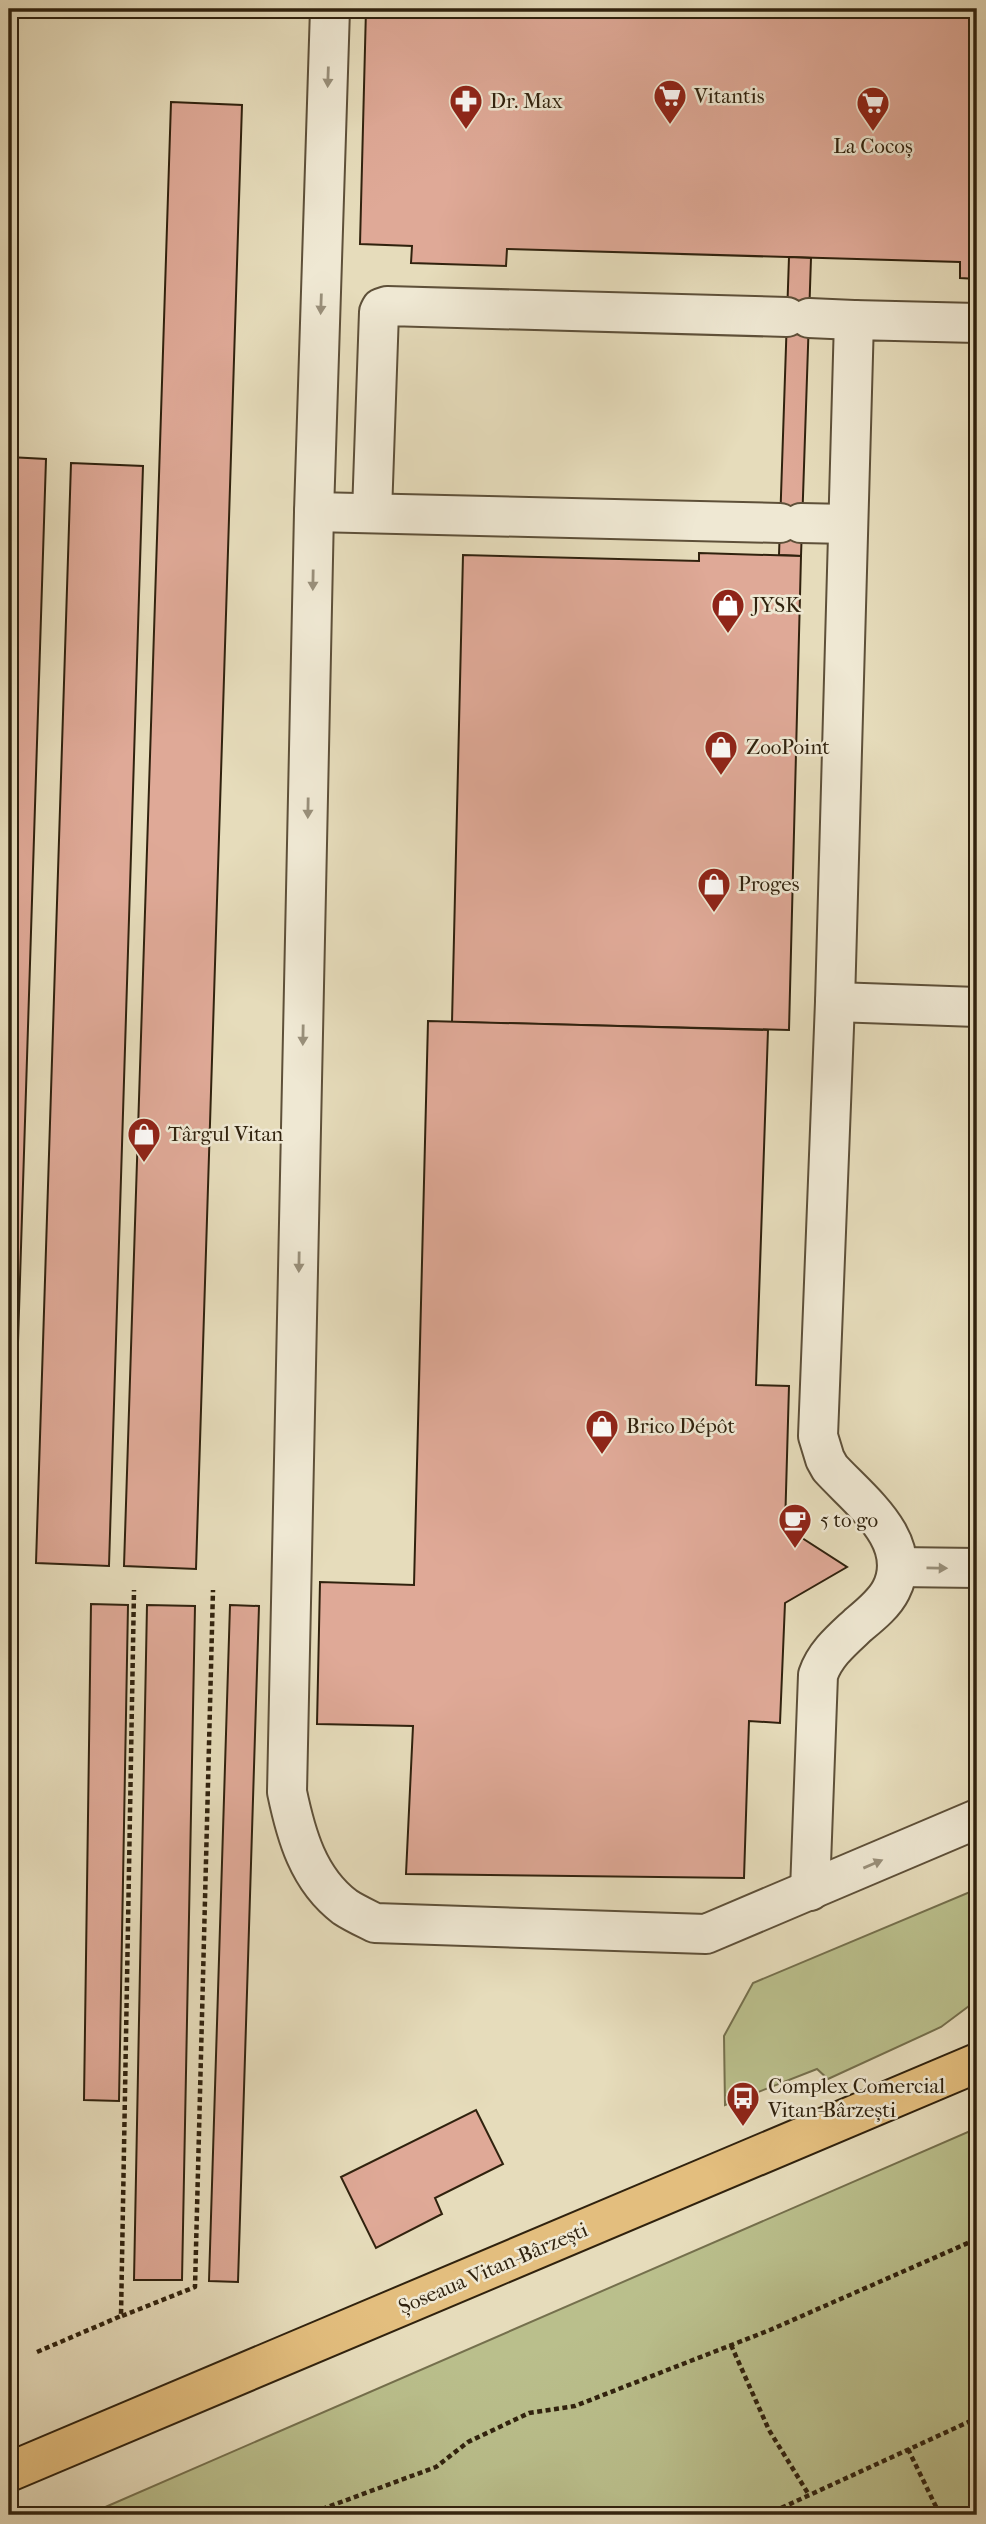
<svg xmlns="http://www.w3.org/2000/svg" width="986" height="2524" viewBox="0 0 986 2524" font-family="'IM FELL French Canon',serif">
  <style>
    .green { fill: #babf8c; stroke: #75704d; stroke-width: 2 }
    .building { fill: #dfa997; stroke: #30220e; stroke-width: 2 }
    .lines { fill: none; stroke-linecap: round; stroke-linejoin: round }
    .minor-casing { stroke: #5e5039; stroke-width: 42 }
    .major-casing { stroke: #30220e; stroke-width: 42 }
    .path { stroke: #30220e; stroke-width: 4.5; stroke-dasharray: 5 3.5; stroke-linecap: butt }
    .minor { stroke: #efe8d3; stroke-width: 38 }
    .major { stroke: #e3be7e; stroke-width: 38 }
    .oneway { fill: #998f7a }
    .labels { text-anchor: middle; stroke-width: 5; stroke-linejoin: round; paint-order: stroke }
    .poi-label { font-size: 21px; fill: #30220e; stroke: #efe8d3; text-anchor: start }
    .street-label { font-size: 21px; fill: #30220e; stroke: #efe8d3 }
  </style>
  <rect width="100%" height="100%" fill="#e6dcbb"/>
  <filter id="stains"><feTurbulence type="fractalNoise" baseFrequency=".00286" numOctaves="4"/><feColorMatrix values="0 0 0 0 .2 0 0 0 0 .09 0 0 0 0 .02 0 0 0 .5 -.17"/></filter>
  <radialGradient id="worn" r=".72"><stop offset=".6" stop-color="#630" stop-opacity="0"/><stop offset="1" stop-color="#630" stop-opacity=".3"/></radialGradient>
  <g class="green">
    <polygon points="977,1889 977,2000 941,2027 828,2079 817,2069 725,2105 724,2036 753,1983"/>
    <polygon points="977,2128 977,2515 87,2515"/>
  </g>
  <g class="building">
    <polygon points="366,9 977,9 977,279 960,278 960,262 507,249 506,266 411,263 412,246 360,244"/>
    <polygon points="171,102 242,105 196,1569 124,1566"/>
    <polygon points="789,257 811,258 801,556 779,555"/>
    <polygon points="9,457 46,459 11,1563 9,1563"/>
    <polygon points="71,463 143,466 109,1566 36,1563"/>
    <polygon points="699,553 801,556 789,1030 452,1022 463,555 699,561"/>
    <polygon points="428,1021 768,1030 756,1385 789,1386 785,1527 847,1567 785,1603 780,1723 749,1721 744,1878 406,1874 413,1726 317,1724 320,1582 414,1585"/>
    <polygon points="91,1604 128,1605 119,2101 84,2100"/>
    <polygon points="147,1605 195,1606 182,2280 134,2280"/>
    <polygon points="230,1605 259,1606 238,2282 209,2281"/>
    <polygon points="476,2110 503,2164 435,2198 442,2214 376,2248 341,2177"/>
  </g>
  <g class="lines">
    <defs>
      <g id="minor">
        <path d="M330,9L314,512L287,1792C296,1835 308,1879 345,1907C354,1913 365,1918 375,1923L706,1934L977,1819"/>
        <polyline points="809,318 854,320"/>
        <polyline points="314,512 780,523"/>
        <polyline points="372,513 379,312 381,308 387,306 787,317"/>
        <polyline points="801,523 848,524"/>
        <polyline points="835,1002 977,1007"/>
        <polyline points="897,1567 977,1568"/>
        <path d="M810,1891L818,1675C825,1654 842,1640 858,1625C870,1615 884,1604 891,1590C916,1541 859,1500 830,1468L825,1459L818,1436L835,1002L854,320L977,323"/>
      </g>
      <polyline id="major" points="9,2472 977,2063"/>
    </defs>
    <use href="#minor" class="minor-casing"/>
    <use href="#major" class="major-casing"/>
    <g class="path">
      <polyline points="122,2316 195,2287 213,1590"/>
      <polyline points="731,2345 769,2430 809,2495"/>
      <polyline points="37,2352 121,2316 134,1590"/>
      <polyline points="908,2449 940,2515"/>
      <polyline points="306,2515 436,2467 468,2442 529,2413 575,2406 770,2330 977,2239"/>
      <polyline points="766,2515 977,2418"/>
    </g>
    <use href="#minor" class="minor"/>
    <use href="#major" class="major"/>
  </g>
  <defs><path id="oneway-solid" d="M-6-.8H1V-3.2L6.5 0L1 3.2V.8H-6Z" transform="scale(1.75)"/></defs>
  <g class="oneway">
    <use href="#oneway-solid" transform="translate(328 77) rotate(92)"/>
    <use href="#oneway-solid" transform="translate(321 304) rotate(92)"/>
    <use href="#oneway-solid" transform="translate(313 580) rotate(91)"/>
    <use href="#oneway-solid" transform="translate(308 808) rotate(91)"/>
    <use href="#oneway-solid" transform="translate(303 1035) rotate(91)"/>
    <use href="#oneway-solid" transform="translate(299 1262) rotate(91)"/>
    <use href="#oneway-solid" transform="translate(937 1568) rotate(1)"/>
    <use href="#oneway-solid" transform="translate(873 1864) rotate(-23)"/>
  </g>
  <defs>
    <symbol id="supermarket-pin" viewBox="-11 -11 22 30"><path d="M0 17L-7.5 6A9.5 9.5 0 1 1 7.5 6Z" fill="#8f2418" stroke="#efe8d3"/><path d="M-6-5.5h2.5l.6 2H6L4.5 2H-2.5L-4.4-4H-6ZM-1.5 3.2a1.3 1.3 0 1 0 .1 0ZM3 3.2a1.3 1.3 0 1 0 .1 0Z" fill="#fff"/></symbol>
    <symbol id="pharmacy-pin" viewBox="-11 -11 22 30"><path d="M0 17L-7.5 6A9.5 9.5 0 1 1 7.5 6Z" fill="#8f2418" stroke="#efe8d3"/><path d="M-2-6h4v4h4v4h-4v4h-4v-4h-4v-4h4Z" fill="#fff"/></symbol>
    <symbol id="shop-pin" viewBox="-11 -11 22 30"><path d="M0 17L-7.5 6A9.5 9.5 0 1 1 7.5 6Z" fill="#8f2418" stroke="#efe8d3"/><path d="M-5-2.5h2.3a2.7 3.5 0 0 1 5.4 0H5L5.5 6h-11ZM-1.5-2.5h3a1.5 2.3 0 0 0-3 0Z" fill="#fff"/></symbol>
    <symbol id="cafe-pin" viewBox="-11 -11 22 30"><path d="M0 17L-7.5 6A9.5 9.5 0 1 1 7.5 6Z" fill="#8f2418" stroke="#efe8d3"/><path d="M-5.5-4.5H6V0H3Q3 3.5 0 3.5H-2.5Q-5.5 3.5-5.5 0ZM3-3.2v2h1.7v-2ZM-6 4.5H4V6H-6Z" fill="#fff"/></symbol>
    <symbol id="bus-pin" viewBox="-11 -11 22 30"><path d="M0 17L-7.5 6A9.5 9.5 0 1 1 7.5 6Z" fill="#8f2418" stroke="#efe8d3"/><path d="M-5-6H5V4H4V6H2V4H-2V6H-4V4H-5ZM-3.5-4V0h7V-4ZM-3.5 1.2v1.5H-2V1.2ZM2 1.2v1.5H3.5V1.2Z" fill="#fff"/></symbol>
  </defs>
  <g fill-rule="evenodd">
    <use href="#supermarket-pin" x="651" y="77" width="38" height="52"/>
    <use href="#pharmacy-pin" x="447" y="82" width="38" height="52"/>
    <use href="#supermarket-pin" x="854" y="84" width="38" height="52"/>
    <use href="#shop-pin" x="709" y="586" width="38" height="52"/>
    <use href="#shop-pin" x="702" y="728" width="38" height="52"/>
    <use href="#shop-pin" x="695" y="865" width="38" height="52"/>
    <use href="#shop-pin" x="125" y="1115" width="38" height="52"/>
    <use href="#shop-pin" x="583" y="1407" width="38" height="52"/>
    <use href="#cafe-pin" x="776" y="1501" width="38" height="52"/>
    <use href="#bus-pin" x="724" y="2079" width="38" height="52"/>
  </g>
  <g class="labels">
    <g class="poi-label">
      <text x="694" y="103">Vitantis</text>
      <text x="490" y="108">Dr. Max</text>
      <text x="873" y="153" text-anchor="middle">La Cocoș</text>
      <text x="752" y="612">JYSK</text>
      <text x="746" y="754">ZooPoint</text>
      <text x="738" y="891">Proges</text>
      <text x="168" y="1141">Târgul Vitan</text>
      <text x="626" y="1433">Brico Dépôt</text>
      <text x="820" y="1527">5 to go</text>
      <text x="768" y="2093">Complex Comercial<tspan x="768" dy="24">Vitan-Bârzești</tspan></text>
    </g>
    <g class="street-label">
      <text transform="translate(493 2268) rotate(-23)" y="7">Șoseaua Vitan-Bârzești</text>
    </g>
  </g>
  <rect width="986" height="2524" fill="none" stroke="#e6dcbb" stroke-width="35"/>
  <rect x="10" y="10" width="965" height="2503" fill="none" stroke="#30220e" stroke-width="3.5"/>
  <rect x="18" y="18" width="951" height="2489" fill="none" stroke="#30220e" stroke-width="2"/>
  <rect width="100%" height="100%" filter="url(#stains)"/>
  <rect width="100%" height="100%" fill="url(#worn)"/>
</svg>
